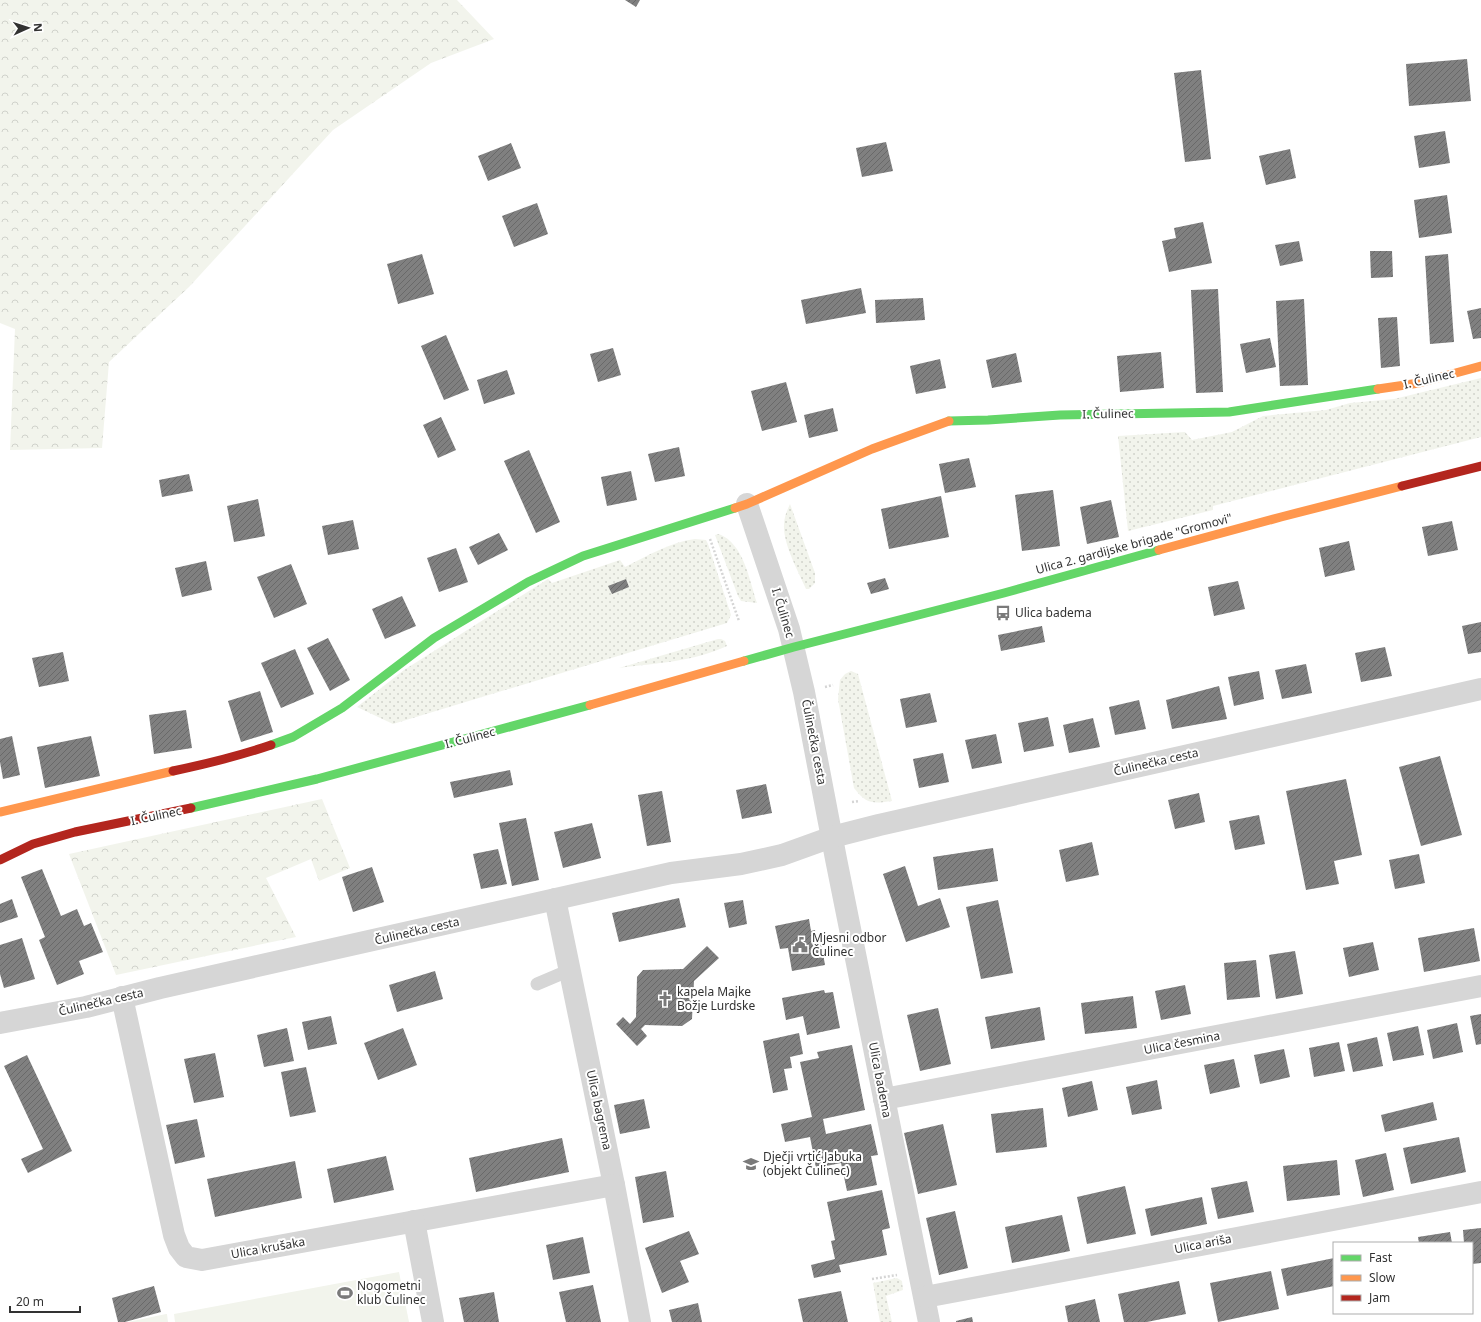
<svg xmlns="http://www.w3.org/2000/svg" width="1481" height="1322" viewBox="0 0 1481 1322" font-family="'Noto Sans',sans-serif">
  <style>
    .grass { fill: url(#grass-dots) }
    .forest { fill: url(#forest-crowns) }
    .green { fill: #f2f4ec }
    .building { fill: url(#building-hatch) }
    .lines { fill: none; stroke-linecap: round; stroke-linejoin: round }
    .path { stroke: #d5d5d5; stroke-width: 2.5; stroke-dasharray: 2 2; stroke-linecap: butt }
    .lane { stroke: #d6d6d6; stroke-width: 13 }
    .street { stroke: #d6d6d6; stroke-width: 22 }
    .fast { stroke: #63d668; stroke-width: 9 }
    .slow { stroke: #ff974d; stroke-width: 9 }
    .jam { stroke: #b3261e; stroke-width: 9 }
    .labels { text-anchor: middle; stroke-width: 4; stroke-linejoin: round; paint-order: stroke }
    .street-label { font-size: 12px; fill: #323232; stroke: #fff }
    .poi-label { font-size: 12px; fill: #323232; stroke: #fff; text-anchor: start }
  </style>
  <defs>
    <pattern id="grass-dots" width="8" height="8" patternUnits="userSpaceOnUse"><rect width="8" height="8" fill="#f2f4ec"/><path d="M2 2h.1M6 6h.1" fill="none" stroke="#d0d2cb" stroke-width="1.8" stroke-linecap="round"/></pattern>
    <pattern id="forest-crowns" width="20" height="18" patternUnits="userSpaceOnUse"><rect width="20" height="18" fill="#f2f4ec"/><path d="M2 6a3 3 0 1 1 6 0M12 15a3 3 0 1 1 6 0" fill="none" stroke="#d0d2cb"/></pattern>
    <pattern id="building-hatch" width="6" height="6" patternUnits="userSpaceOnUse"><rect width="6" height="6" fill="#808080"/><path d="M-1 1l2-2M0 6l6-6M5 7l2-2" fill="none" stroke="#696969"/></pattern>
  </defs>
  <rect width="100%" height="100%" fill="#fff"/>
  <g class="grass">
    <polygon points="1481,378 1481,437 1213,506 1213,510 1128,531 1118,436 1185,432 1192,440 1232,432 1263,416 1326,410 1350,403 1394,399"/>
    <path d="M790,504L815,573V583L809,589H806C798,571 783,544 784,525C784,517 787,511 790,504Z"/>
    <path d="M719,534C744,544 749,579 757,603L741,601L738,596L715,535Z"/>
    <path d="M695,539L706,540L708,544L731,615L727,623L393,724L357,707L404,670L548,579L552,583L620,560L625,567C647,556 671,542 695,539Z"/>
    <path d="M718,639H721L725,641L727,646C693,662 655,663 619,668Z"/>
    <path d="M851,671L858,674L892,801C873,804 866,804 854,788L838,699L840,680L845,674Z"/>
    <polygon points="897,1278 902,1281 903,1290 886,1296 892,1322 880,1322 873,1283"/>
  </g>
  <g class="forest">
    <polygon points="0,0 457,0 494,39 431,63 333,130 189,287 109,362 102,448 10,450 15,329 0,323"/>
    <polygon points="322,799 350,868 319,881 311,859 266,878 296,937 116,975 69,854"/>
  </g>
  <g class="green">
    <polygon points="399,1272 409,1322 175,1322 174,1314"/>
    <polygon points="167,1314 168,1322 128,1322 166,1314"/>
  </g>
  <g class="building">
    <polygon points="625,0 640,0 636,7"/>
    <polygon points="1467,59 1471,101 1409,106 1406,64"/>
    <polygon points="1201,70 1211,159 1185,162 1174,73"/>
    <polygon points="1445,131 1450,163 1419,168 1414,136"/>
    <polygon points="886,142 893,171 862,177 856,148"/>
    <polygon points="511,143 521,168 488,181 478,156"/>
    <polygon points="1290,149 1296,178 1266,185 1259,156"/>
    <polygon points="1447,195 1452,233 1419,238 1414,200"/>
    <polygon points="537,203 548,234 514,247 502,216"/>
    <polygon points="1203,222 1212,263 1169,272 1162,241 1176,238 1174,228"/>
    <polygon points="1299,241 1303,261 1280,266 1275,245"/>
    <polygon points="1370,251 1392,251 1393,277 1371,278"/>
    <polygon points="422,254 434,294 398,304 387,264"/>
    <polygon points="1448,254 1454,342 1430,344 1425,256"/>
    <polygon points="861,288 866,313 806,324 801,300"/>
    <polygon points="1218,289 1223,392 1196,393 1191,290"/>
    <polygon points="923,298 925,320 876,323 875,300"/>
    <polygon points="1304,299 1308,385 1280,386 1276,301"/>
    <polygon points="1481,308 1481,338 1473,339 1467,311"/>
    <polygon points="1397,317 1400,366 1381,368 1378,318"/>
    <polygon points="446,335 469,390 444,400 421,346"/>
    <polygon points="1270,338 1276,367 1246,373 1240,344"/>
    <polygon points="613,348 621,375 598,382 590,354"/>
    <polygon points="1161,352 1164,388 1120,392 1117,356"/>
    <polygon points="1016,353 1022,382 992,388 986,360"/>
    <polygon points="940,359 946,388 916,394 910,366"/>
    <polygon points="507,370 515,394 484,404 477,380"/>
    <polygon points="786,382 797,422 762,431 751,391"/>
    <polygon points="833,408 838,431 809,438 804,415"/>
    <polygon points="441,417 456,450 438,458 423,425"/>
    <polygon points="679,447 685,476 655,482 648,454"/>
    <polygon points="529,450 560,522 536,533 504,461"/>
    <polygon points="969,458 976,487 945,493 939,464"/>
    <polygon points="631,471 637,500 607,506 601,477"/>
    <polygon points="189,474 193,491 162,497 159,480"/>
    <polygon points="1053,490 1060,546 1022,551 1015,495"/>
    <polygon points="941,496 949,537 889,549 881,509"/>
    <polygon points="258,499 265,536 234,542 227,506"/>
    <polygon points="1111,500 1119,537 1087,544 1080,507"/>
    <polygon points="353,520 359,549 328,555 322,526"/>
    <polygon points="1452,521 1458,550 1428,556 1422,527"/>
    <polygon points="499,533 508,550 478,565 469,547"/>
    <polygon points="1349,541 1355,570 1325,577 1319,548"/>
    <polygon points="456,548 468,582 439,592 427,558"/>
    <polygon points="206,561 212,590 182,597 175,568"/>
    <polygon points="291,564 307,604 274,618 257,577"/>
    <polygon points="885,578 889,589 871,594 867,583"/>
    <polygon points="626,579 629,587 612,594 608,586"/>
    <polygon points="1238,581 1245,609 1214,616 1208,587"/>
    <polygon points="402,596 416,626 385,639 372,609"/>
    <polygon points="1481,622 1481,652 1468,654 1462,626"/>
    <polygon points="1042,626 1045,642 1001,651 998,635"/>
    <polygon points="328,638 350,680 330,691 307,648"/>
    <polygon points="1385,647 1392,676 1361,682 1355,653"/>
    <polygon points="295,649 314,694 281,708 261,663"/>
    <polygon points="63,652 69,681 39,687 32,658"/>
    <polygon points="1306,664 1312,693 1282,699 1275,670"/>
    <polygon points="1259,671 1264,699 1234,706 1228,677"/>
    <polygon points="1219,686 1227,719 1172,729 1166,700"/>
    <polygon points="260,691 273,732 241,742 228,701"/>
    <polygon points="930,693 937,722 906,728 900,699"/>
    <polygon points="1139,700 1146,729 1115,735 1109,707"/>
    <polygon points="186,710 192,748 154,754 149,715"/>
    <polygon points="1048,717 1054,746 1024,752 1018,723"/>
    <polygon points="1093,718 1100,747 1069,753 1063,725"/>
    <polygon points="996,734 1002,763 972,769 965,740"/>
    <polygon points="12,736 20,775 3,779 0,762 0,739"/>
    <polygon points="91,736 100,776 45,788 37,747"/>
    <polygon points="943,753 949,782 919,788 913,759"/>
    <polygon points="1440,756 1462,835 1421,846 1399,767"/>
    <polygon points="510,770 513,785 454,798 450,782"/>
    <polygon points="1346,779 1362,855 1334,861 1339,884 1306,890 1286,791"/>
    <polygon points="766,784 772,813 742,819 736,790"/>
    <polygon points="662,791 671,842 647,846 638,795"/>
    <polygon points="1199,793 1205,822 1175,829 1168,800"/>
    <polygon points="1259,815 1265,844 1235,850 1229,821"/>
    <polygon points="526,818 539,880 512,886 499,823"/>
    <polygon points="592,823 601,858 563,868 554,832"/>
    <polygon points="1092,842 1099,875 1066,882 1059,850"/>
    <polygon points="993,848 998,881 938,890 933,857"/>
    <polygon points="498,849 507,884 481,889 473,854"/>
    <polygon points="1419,854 1425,883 1395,889 1389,860"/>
    <polygon points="905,866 918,906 940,898 950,927 906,942 883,874"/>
    <polygon points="372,867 384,902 353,912 342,877"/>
    <polygon points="42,869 61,916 77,909 84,926 91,923 103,952 79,961 84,974 57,985 39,940 45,937 21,877"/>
    <polygon points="679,898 686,927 619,942 612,913"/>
    <polygon points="12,899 18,917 0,923 0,904"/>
    <polygon points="743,900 747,924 729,928 724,903"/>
    <polygon points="998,900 1013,973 981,979 966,907"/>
    <polygon points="809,919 811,931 815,930 817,942 821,942 825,965 792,971 788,948 780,949 775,926"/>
    <polygon points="1474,928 1480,961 1424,972 1418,938"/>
    <polygon points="22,938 35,979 4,988 0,974 0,945"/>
    <polygon points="1373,942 1379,970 1349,977 1343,948"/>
    <polygon points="707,946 719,958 694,981 692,1019 682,1026 645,1025 641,1029 647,1036 637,1046 616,1024 623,1017 630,1024 636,1017 637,977 643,970 683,969"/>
    <polygon points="1295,951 1303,994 1276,999 1269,955"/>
    <polygon points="1256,960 1260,997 1227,1000 1224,963"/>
    <polygon points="435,971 443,999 397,1012 389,985"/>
    <polygon points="1185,985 1191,1014 1161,1020 1155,991"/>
    <polygon points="824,990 825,993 833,992 840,1028 807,1035 803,1016 786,1020 782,998"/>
    <polygon points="1133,996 1137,1028 1085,1034 1081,1003"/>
    <polygon points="1040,1007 1045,1040 991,1049 985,1017"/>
    <polygon points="938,1008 951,1064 920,1071 907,1015"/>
    <polygon points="1481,1014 1481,1044 1476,1045 1470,1016"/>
    <polygon points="331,1016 337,1044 308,1050 302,1022"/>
    <polygon points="1457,1023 1463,1052 1433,1059 1427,1030"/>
    <polygon points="1418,1026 1424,1055 1393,1061 1387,1033"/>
    <polygon points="287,1028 294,1061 264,1067 257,1035"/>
    <polygon points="403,1028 417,1065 378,1080 364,1043"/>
    <polygon points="799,1033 803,1054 790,1057 792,1068 784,1069 788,1090 773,1093 763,1041"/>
    <polygon points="1377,1037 1383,1066 1353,1072 1347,1044"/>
    <polygon points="1339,1042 1345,1071 1314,1077 1309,1048"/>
    <polygon points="852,1045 865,1110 823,1119 826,1134 871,1124 878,1155 871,1156 877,1185 847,1191 841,1163 816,1168 810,1137 785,1142 781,1124 812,1117 800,1062 819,1058 817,1052"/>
    <polygon points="1284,1049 1290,1077 1260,1084 1254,1055"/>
    <polygon points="215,1053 224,1097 194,1103 184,1059"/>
    <polygon points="27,1055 72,1151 28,1173 21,1159 43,1149 4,1066"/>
    <polygon points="1234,1059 1240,1087 1210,1094 1204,1065"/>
    <polygon points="306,1067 316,1112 290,1117 281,1072"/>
    <polygon points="1157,1080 1162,1109 1132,1115 1126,1087"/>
    <polygon points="1092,1081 1098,1110 1068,1117 1062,1088"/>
    <polygon points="644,1099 650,1128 620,1134 614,1105"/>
    <polygon points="1433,1102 1437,1120 1385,1132 1381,1115"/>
    <polygon points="1043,1108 1047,1147 996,1153 991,1114"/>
    <polygon points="197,1119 205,1157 175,1164 166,1125"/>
    <polygon points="943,1124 957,1185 918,1194 904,1133"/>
    <polygon points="1459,1137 1466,1172 1411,1184 1403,1148"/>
    <polygon points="562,1138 569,1172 476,1192 469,1158"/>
    <polygon points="1386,1153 1394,1190 1363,1197 1355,1160"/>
    <polygon points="386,1156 394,1190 334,1203 327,1169"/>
    <polygon points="1337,1160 1340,1195 1287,1201 1283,1166"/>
    <polygon points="295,1161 302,1198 215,1217 207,1179"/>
    <polygon points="666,1171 674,1217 643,1223 635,1177"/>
    <polygon points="1247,1181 1254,1212 1218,1219 1211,1188"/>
    <polygon points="1125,1186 1136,1234 1087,1244 1077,1197"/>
    <polygon points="882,1190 890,1228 882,1230 887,1255 839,1265 841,1272 814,1278 811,1265 835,1259 831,1241 835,1240 827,1202"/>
    <polygon points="1202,1197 1207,1224 1151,1236 1145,1209"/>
    <polygon points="955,1211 968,1268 939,1275 926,1218"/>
    <polygon points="1062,1215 1070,1251 1012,1263 1005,1227"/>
    <polygon points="1481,1228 1481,1263 1472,1264 1472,1243 1464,1243 1463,1230"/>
    <polygon points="689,1231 699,1254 680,1261 689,1282 662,1293 645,1248"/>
    <polygon points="1450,1232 1452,1243 1419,1243 1418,1237"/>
    <polygon points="583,1237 590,1273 553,1280 546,1245"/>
    <polygon points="1334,1258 1334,1286 1287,1296 1281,1269"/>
    <polygon points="1271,1271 1279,1309 1218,1322 1210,1283"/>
    <polygon points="1179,1281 1186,1314 1147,1322 1124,1322 1118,1294"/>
    <polygon points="593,1285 601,1322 566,1322 559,1292"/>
    <polygon points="154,1286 161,1312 125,1322 118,1322 112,1298"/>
    <polygon points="841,1291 848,1322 803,1322 798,1299"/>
    <polygon points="494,1292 499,1322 464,1322 459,1298"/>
    <polygon points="1095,1299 1100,1322 1068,1322 1065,1306"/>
    <polygon points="698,1303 702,1322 672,1322 669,1310"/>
    <polygon points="972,1317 973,1322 956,1322 956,1321"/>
  </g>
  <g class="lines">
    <g class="path">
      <polyline points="710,539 739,621"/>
      <polyline points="825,687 833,685"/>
      <polyline points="852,802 859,801"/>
      <polyline points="872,1279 897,1275"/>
    </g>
    <polyline class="lane" points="537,984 570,970"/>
    <g class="street">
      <polyline points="747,504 789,629 804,692 836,859 929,1322"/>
      <polyline points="555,899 614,1185 640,1322"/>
      <polyline points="122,997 174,1235 179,1248 186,1257 202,1260 614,1185"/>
      <polyline points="0,1023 86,1007 160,988 671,873 741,864 782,855 832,837 879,825 1481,689"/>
      <polyline points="884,1099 1481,986"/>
      <polyline points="414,1221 433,1322"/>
      <polyline points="925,1297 1481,1192"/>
    </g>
    <g class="fast">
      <polyline points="949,421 988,420 1060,415 1229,412 1378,389"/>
      <polyline points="744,661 794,647 1004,593 1159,550"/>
      <polyline points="271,745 293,737 342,708 434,638 528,582 583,556 735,508"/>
      <polyline points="191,808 317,779 590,705"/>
    </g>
    <g class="slow">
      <polyline points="1378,389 1419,383 1481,366"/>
      <polyline points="735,508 747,504 872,449 949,421"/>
      <polyline points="1159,550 1281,517 1402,486"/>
      <polyline points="590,705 744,661"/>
      <polyline points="0,812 173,771"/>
    </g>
    <g class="jam">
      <polyline points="1402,486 1481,466"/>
      <path d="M173,771C206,764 239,756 271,745"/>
      <polyline points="0,860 33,844 75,832 191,808"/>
    </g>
  </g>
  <defs>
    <symbol id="bus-bare" viewBox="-9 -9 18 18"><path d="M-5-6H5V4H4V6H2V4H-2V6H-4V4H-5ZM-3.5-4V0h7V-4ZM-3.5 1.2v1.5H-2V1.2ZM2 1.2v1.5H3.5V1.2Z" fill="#7a7a7a" stroke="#fff" stroke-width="2.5" paint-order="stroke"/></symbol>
    <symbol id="civic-bare" viewBox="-9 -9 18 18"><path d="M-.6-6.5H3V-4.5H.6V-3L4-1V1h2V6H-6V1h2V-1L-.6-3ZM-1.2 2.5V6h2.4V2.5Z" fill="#7a7a7a" stroke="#fff" stroke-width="2.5" paint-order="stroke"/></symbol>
    <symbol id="church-bare" viewBox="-9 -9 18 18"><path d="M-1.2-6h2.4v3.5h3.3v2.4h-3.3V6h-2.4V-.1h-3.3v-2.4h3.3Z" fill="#7a7a7a" stroke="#fff" stroke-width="2.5" paint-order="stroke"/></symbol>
    <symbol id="school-bare" viewBox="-9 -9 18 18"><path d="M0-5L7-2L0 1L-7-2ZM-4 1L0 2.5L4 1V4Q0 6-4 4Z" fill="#7a7a7a" stroke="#fff" stroke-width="2.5" paint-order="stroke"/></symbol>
    <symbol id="stadium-bare" viewBox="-9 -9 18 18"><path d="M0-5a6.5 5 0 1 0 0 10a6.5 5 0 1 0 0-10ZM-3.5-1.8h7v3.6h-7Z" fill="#7a7a7a" stroke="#fff" stroke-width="2.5" paint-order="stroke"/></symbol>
  </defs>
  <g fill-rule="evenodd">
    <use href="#bus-bare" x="992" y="602" width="22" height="22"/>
    <use href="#civic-bare" x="789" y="934" width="22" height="22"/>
    <use href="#church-bare" x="654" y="988" width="22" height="22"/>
    <use href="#school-bare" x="740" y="1153" width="22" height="22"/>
    <use href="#stadium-bare" x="334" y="1282" width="22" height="22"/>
  </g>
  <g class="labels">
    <g class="street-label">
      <text transform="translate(1429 379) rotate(-13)" y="4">I. Čulinec</text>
      <text transform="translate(1108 414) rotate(-1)" y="4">I. Čulinec</text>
      <text transform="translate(1134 544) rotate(-15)" y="4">Ulica 2. gardijske brigade "Gromovi"</text>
      <text transform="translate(783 613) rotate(73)" y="4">I. Čulinec</text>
      <text transform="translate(470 738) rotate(-15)" y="4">I. Čulinec</text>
      <text transform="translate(814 742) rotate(79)" y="4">Čulinečka cesta</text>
      <text transform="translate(1156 762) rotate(-13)" y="4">Čulinečka cesta</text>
      <text transform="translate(156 816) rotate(-12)" y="4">I. Čulinec</text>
      <text transform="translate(417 931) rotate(-13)" y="4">Čulinečka cesta</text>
      <text transform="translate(101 1002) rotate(-13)" y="4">Čulinečka cesta</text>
      <text transform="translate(1182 1043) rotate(-11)" y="4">Ulica česmina</text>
      <text transform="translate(880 1080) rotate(79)" y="4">Ulica badema</text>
      <text transform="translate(599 1110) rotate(78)" y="4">Ulica bagrema</text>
      <text transform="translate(1203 1244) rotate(-11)" y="4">Ulica ariša</text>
      <text transform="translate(268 1248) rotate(-10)" y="4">Ulica krušaka</text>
    </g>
    <g class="poi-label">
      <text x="1015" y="617">Ulica badema</text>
      <text x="812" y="942">Mjesni odbor<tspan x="812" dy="14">Čulinec</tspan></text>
      <text x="677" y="996">kapela Majke<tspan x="677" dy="14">Božje Lurdske</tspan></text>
      <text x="763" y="1161">Dječji vrtić Jabuka<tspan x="763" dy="14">(objekt Čulinec)</tspan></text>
      <text x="357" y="1290">Nogometni<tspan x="357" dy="14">klub Čulinec</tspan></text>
    </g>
  </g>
  <rect x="1333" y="1242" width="140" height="72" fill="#ffffff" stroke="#adadad"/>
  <rect x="1341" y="1255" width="20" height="6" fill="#63d668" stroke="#adadad"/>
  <text x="1369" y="1262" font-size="12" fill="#323232">Fast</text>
  <rect x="1341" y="1275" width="20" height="6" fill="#ff974d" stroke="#adadad"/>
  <text x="1369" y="1282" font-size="12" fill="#323232">Slow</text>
  <rect x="1341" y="1295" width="20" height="6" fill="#b3261e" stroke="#adadad"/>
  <text x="1369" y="1302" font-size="12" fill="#323232">Jam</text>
  <g transform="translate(28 28) rotate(87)" stroke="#ffffff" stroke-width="3" paint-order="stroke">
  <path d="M0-3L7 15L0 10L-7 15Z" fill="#323232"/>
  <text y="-6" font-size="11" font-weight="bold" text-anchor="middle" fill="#323232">N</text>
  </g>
  <path d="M10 1306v6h70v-6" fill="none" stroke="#323232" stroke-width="2"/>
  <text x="16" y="1306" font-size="12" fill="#323232" stroke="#ffffff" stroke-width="3" paint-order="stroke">20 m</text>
</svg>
